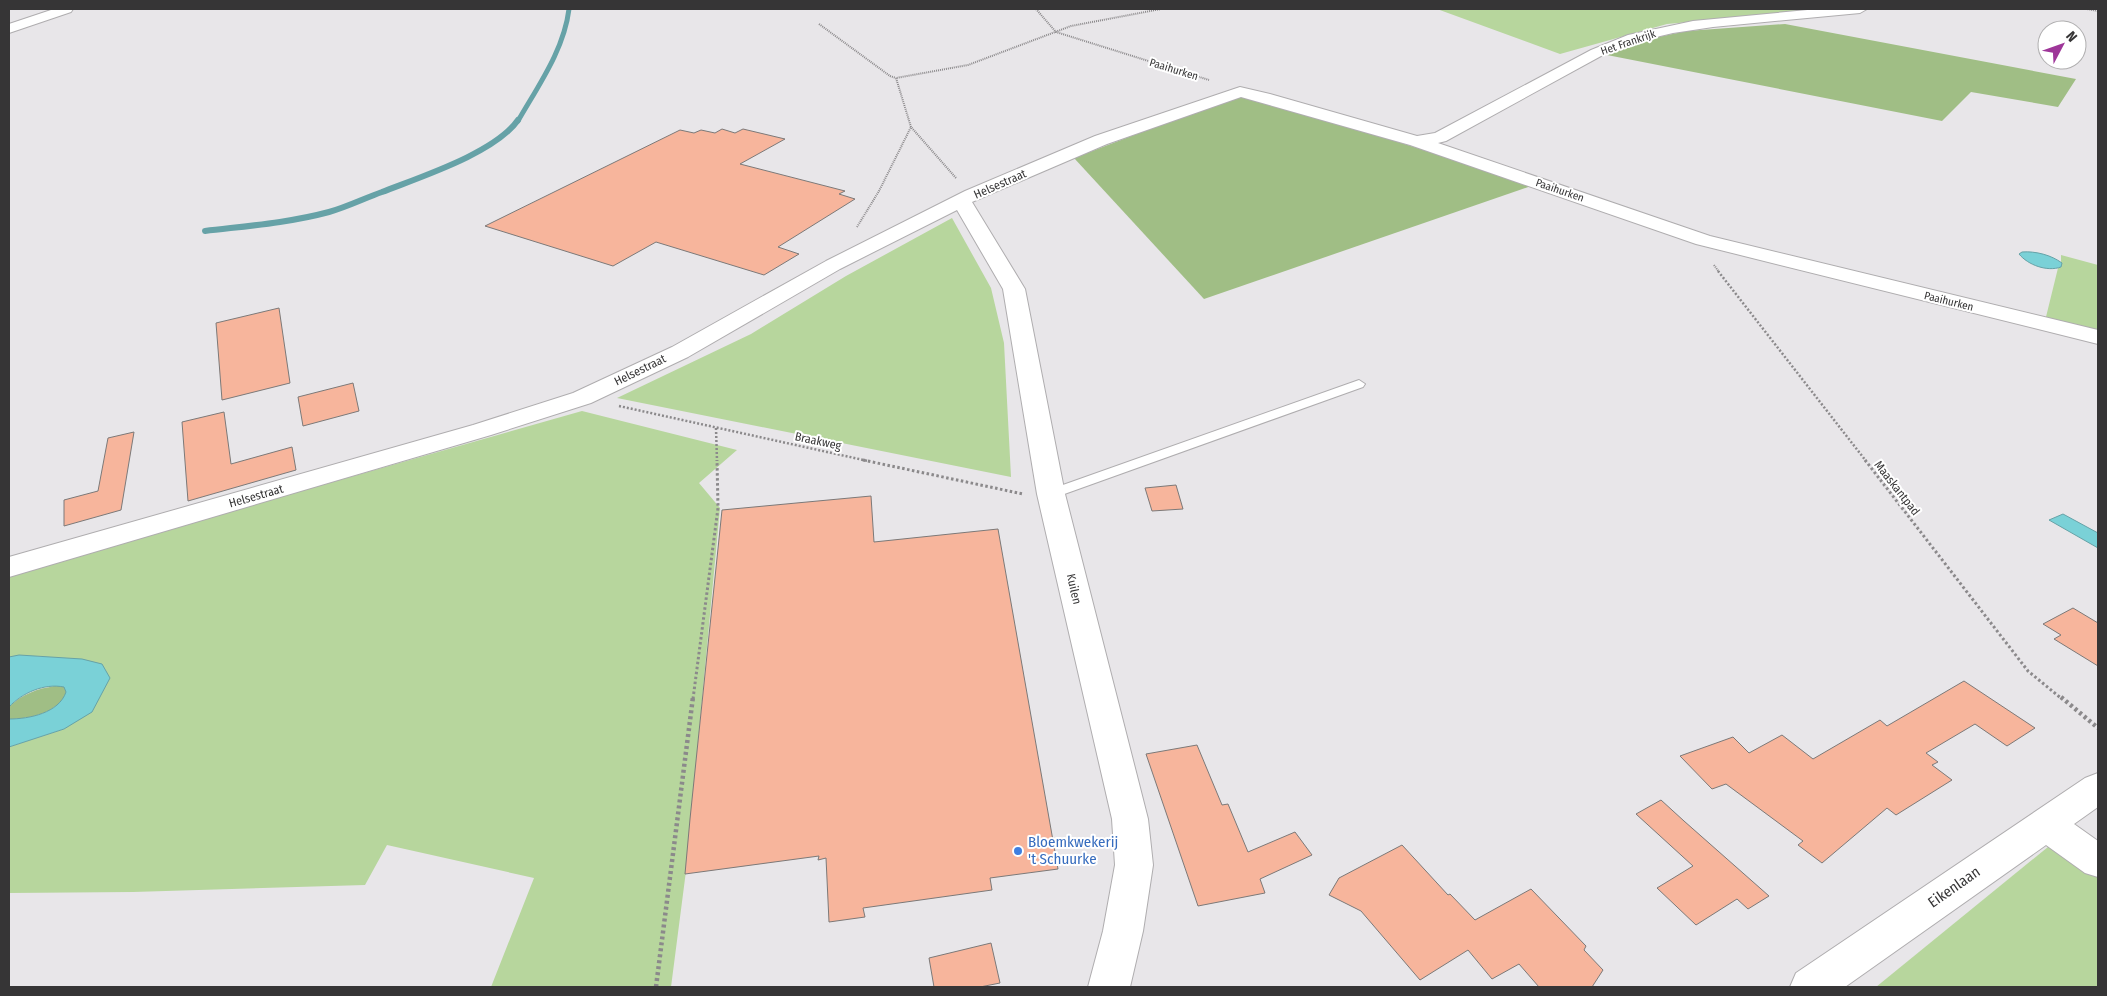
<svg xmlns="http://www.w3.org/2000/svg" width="2107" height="996" viewBox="0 0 2107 996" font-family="'Fira Sans Condensed',sans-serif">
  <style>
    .green { fill: #b7d69d }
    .forest { fill: #a0be85 }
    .water { fill: #7ad1d7; stroke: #66a2a7 }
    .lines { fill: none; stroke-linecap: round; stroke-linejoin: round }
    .stream-far1 { stroke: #66a2a7; stroke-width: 5 }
    .stream { stroke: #66a2a7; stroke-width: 6 }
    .building { fill: #f7b59c; stroke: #7c7978 }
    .lane-casing { stroke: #afadaf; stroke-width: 2 }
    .street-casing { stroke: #afadaf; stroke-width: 2 }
    .path-far3 { stroke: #8b898b; stroke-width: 2; stroke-dasharray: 1 1; stroke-linecap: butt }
    .path-far2 { stroke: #8b898b; stroke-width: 2.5; stroke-dasharray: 2 2; stroke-linecap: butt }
    .path-far1 { stroke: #8b898b; stroke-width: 3; stroke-dasharray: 2.5 2.5; stroke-linecap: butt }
    .path { stroke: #8b898b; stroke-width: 4.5; stroke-dasharray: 3 3; stroke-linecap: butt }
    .lane { fill: #fff; fill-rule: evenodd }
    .street { fill: #fff; fill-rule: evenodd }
    .shop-dot { fill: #3f7fe0; stroke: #fff; stroke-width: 2 }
    .labels { text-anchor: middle; stroke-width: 4; stroke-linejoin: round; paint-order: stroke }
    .far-street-label { font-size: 11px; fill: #363536; stroke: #fff }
    .street-label { font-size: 12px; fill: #363536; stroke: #fff }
    .near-shop-label { font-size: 15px; fill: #366cbe; stroke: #fff; text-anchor: start }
    .near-street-label { font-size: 15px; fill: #363536; stroke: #fff }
  </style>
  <rect width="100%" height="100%" fill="#e8e6e9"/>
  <g class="green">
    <polygon points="1437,9 1831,9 1667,24 1560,54"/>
    <polygon points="952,218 991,288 1004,343 1011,477 617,398 751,334 846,276"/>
    <polygon points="2061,255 2098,265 2098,333 2045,321 2058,268 2061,267"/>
    <polygon points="582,411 737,450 699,483 720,508 686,871 671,987 491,987 534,878 387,845 365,885 133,892 9,893 9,747 64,729 43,656 9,657 9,574"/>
    <polygon points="2059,838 2098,867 2098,987 1876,987"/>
  </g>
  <g class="forest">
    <polygon points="1785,24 2076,79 2058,107 1971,92 1942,121 1607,55 1658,37 1687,31"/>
    <polygon points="1233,97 1260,98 1534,185 1204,299 1074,158"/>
    <path d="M57,686L64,687L66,692C59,713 29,719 9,719V707C22,694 38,688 57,686Z"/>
  </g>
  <g class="water">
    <path d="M2022,252C2036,251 2051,255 2062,263L2061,267C2047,272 2028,265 2019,254Z"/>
    <polygon points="2063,514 2098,533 2098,548 2049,520"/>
    <path d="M19,655L82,659L102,664L110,678L92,712L64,729L9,747V719C29,719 59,713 66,692L64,687C44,683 22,693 9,707V657Z"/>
  </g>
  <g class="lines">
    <path class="stream-far1" d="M518,121C538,86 564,50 569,9"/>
    <path class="stream" d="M205,231C246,226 288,223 329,212C347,207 365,198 382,192C420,177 495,153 518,120"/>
  </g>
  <g class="building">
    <polygon points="722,129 735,133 743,129 785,139 740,164 845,191 839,194 855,199 778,247 799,254 764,275 656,242 613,266 485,226 680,130 694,133 701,130 715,133"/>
    <polygon points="279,308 290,383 222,400 216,323"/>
    <polygon points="353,383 359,411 303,426 298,397"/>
    <polygon points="224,412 231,464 292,447 296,470 188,501 182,422"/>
    <polygon points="134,432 121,510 64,526 64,500 98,491 108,438"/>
    <polygon points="1176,485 1183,509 1152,511 1145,488"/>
    <polygon points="871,496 874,542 998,529 1058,869 990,878 992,890 863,908 865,917 829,922 826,858 818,860 819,856 685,874 690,819 722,510"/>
    <polygon points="2073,608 2098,623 2098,666 2054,639 2061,635 2043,624"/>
    <polygon points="1964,681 2035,728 2007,746 1975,724 1926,753 1938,762 1932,765 1952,780 1896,815 1887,808 1822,863 1798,845 1803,841 1726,784 1712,789 1680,756 1733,737 1749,753 1782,735 1813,759 1880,720 1887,726"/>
    <polygon points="1197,745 1222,805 1228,804 1248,852 1295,832 1312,855 1260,879 1265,893 1198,906 1146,754"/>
    <polygon points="1661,800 1684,821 1769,896 1748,909 1737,899 1696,925 1657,888 1693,866 1636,814"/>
    <polygon points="1402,845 1448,895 1450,894 1475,920 1531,889 1586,946 1584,950 1603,970 1592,987 1539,987 1519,964 1492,979 1468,950 1420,980 1361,911 1329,895 1339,878"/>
    <polygon points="991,943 1000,983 980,987 934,987 929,958"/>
  </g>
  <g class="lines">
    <defs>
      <polygon id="lane" points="1359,380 1365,384 1363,387 1056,497 1046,497 1044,494 1046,491"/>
      <g id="street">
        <polygon points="54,9 73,9 71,12 9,33 9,24"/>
        <polygon points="1818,9 1867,9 1860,13 1713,27 1673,33 1639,41 1601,56 1446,141 1438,143 1710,236 2098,330 2098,344 1696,244 1410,145 1241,97 1107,144 972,202 1025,289 1065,494 1148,819 1153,865 1143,931 1130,987 1088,987 1103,931 1115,865 1112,819 1037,494 1003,289 957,210 840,269 688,357 591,403 491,435 9,577 9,557 473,425 573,393 672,347 826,261 965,191 1095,136 1234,89 1240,87 1270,94 1417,136 1435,133 1591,50 1628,35 1693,21"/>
        <polygon points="2098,773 2098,807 2074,824 2098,841 2098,877 2085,873 2046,845 1845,987 1790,987 1796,973 2085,778"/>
      </g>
    </defs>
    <use href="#lane" class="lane-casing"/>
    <use href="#street" class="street-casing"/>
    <g class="path-far3">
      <polyline points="1036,9 1056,32 1209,80"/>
      <polyline points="2087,9 2098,11"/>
      <polyline points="819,24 890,76 896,78"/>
      <polyline points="956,178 911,127 896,78 968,65 1071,26 1161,9"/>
      <polyline points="857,227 879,191 911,127"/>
      <polyline points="1714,265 1719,272"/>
    </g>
    <g class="path-far2">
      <polyline points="1718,271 1866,461"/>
      <polyline points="619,406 868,461"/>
      <polyline points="716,428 717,461"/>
    </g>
    <g class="path-far1">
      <polyline points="863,460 1023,494"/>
      <polyline points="1865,460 2028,671 2062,699"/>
      <polyline points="693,699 718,508 717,460"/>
    </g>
    <g class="path">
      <polyline points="2061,697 2098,728"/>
      <polyline points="656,987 693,697"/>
    </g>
    <use href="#lane" class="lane"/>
    <use href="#street" class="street"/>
  </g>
  <circle class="shop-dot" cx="1018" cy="851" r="5"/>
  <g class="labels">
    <g class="far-street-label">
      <text transform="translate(1628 42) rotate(-19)" y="4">Het Frankrijk</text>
      <text transform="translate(1174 69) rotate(17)" y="4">Paaihurken</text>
      <text transform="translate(1560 190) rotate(19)" y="4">Paaihurken</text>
      <text transform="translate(1949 301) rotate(14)" y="4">Paaihurken</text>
    </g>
    <g class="street-label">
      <text transform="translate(1000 184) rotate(-24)" y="4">Helsestraat</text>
      <text transform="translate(640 370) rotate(-26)" y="4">Helsestraat</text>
      <text transform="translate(818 441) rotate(12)" y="4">Braakweg</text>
      <text transform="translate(1897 488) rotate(52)" y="4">Maaskantpad</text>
      <text transform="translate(256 496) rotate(-16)" y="4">Helsestraat</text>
      <text transform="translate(1074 589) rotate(77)" y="4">Kuilen</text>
    </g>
    <g class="near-shop-label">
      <text x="1028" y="847">Bloemkwekerij<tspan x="1028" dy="17">'t Schuurke</tspan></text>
    </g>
    <g class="near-street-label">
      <text transform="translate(1954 887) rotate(-35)" y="5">Eikenlaan</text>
    </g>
  </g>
  <rect width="2107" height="996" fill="none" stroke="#363536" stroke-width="20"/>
  <g transform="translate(2062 45) rotate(49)"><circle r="24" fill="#ffffff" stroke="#afaeaf"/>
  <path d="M0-4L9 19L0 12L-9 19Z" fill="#9e3699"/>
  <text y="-8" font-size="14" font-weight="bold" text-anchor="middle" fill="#363536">N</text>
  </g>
</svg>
